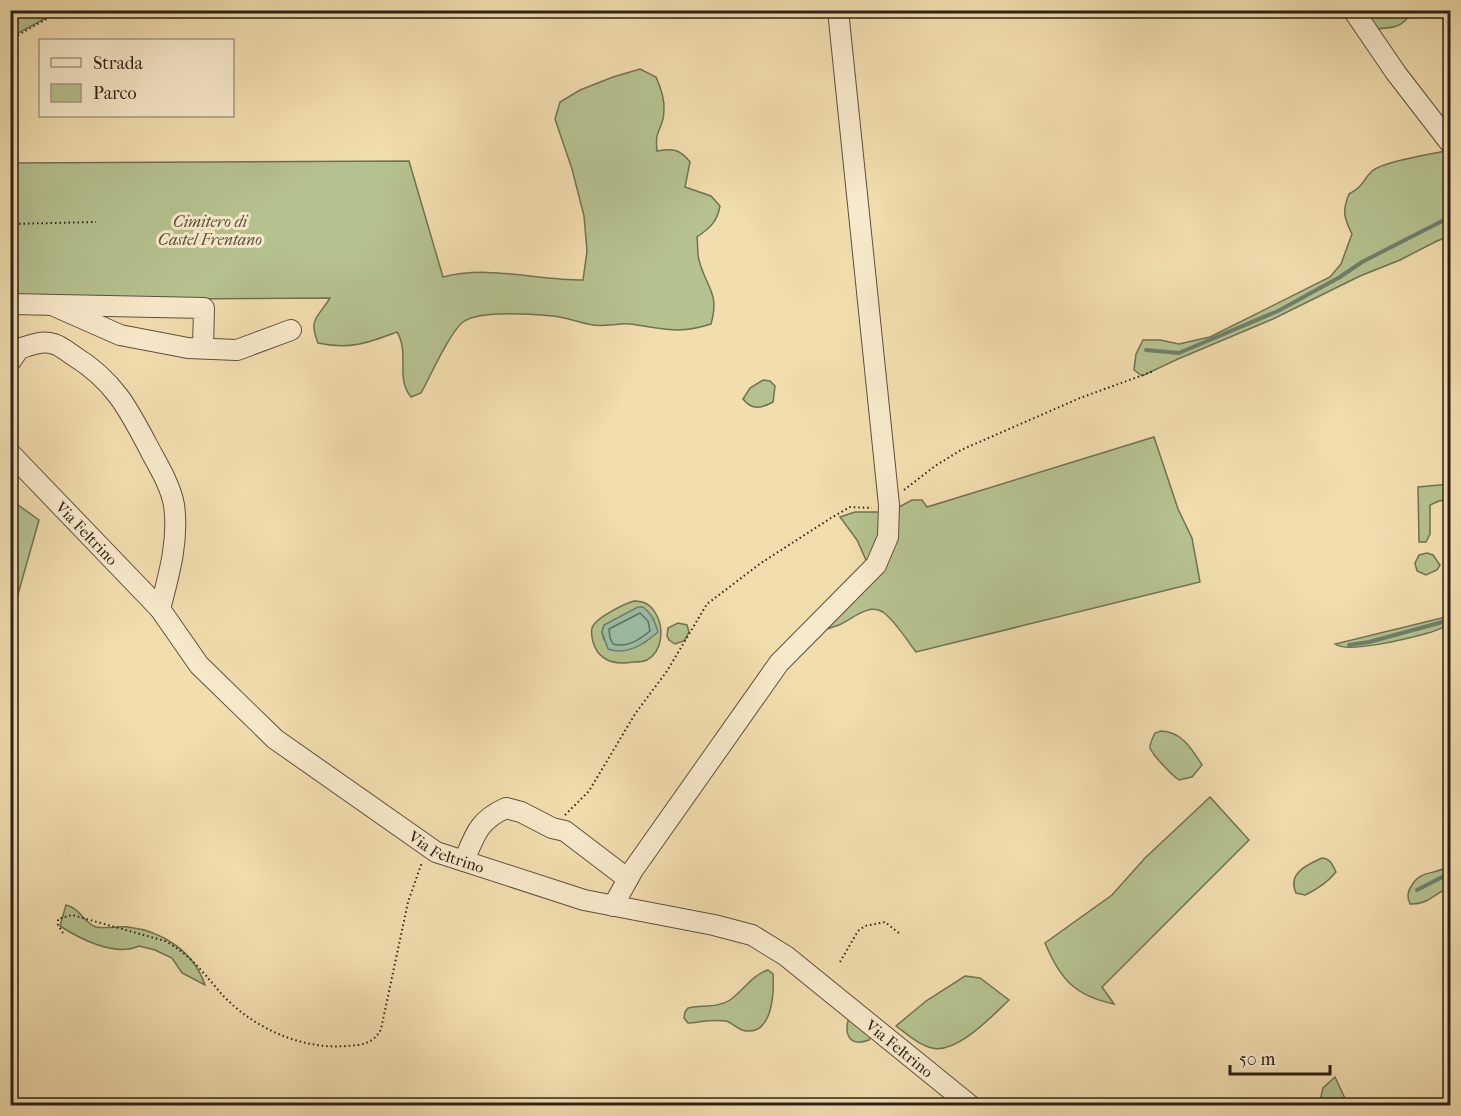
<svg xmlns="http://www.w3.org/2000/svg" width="1461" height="1116" viewBox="0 0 1461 1116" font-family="'IM FELL French Canon',serif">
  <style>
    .green { fill: #b5c28f; stroke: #707253; stroke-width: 1.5; fill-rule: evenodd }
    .water { fill: #9cbda5; stroke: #6f7f6c; stroke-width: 1.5 }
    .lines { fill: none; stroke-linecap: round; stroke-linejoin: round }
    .shore { stroke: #646f5e; stroke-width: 1.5 }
    .stream { stroke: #6f7f6c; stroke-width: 4 }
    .minor-casing { stroke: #5e503d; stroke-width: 22 }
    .path { stroke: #2c2117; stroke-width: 2; stroke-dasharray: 1.5 3; stroke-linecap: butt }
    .minor { stroke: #f7e9cb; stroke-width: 20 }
    .labels { text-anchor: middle; stroke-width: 6; stroke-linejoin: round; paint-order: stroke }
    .park-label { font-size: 16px; font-style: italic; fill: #55513b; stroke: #f7e9cb }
    .street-label { font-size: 16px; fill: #2c2117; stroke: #f7e9cb }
  </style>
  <rect width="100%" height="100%" fill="#f2ddaf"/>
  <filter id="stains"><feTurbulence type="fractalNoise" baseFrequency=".00333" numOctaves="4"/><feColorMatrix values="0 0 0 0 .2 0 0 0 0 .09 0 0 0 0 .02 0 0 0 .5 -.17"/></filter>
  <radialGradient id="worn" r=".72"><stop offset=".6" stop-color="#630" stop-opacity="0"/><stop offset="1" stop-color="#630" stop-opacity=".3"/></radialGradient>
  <g class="green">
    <polygon points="11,10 59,10 59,11 11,37"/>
    <path d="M1359,11H1412C1403,29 1391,28 1373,29Z"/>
    <path d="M640,69L656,77C662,91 666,103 663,119C659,134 655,132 657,151C672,148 680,149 690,162L685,187L711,196L720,206C717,222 710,228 697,237C698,244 697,253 699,260C706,288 720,292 711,324C677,335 663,328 630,324C618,323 605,327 593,325C579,323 566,317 553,316C531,314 479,310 463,322C450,332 430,377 421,393L411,397C395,378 410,353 397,332C368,343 349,350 318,343C308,318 318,318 330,298L11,300L10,163L409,161L443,277C488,265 536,280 583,280L587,251L584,216L572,169L555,119L560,102L580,90L613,77Z"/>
    <path d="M1450,150V236L1437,241L1400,260L1360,276L1273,319L1178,359L1142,376L1134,370L1136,354L1143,340H1160L1179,344L1210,337L1330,277L1341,264L1352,234C1344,218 1342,211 1349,194C1364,186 1362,181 1372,171C1385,161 1433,154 1450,150Z"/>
    <path d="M763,380L770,381L775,386L773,402C762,408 752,411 743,399L750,388Z"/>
    <path d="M1154,437L1178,509L1192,538L1200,582L916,652C906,639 896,622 883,612C869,603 852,619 839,625C831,628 821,631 812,633L882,570L897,508L912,500H922L927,507Z"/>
    <polygon points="1450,484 1450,499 1439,501 1430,505 1430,534 1426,542 1419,542 1418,487"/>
    <polygon points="11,500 39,520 11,619"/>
    <polygon points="855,512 886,512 870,569 857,540 840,517"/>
    <polygon points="1427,553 1433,555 1440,565 1437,570 1426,575 1417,571 1415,563 1419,555"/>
    <path d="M634,601C645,601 651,605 656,614C664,628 663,651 647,660C643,662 638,662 633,662C615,665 599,662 593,642C592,638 591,632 592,628C595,618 624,604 634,601ZM653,618L657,632L644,643L604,640L602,632L604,625Z"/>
    <path d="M1450,616V625C1443,627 1436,631 1428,633C1410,638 1348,654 1335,644Z"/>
    <polygon points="678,623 687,625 689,632 684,641 675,644 669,640 667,636 668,628"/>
    <path d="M1161,731C1181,731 1192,749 1202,765L1192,777L1179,780C1173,776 1150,753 1150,747C1150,743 1153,737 1155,733Z"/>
    <path d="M1210,797L1249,840L1102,987L1114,1004C1075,996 1060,979 1045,943L1112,895L1145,858Z"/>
    <path d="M1322,858C1331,859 1332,864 1336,872C1327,883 1318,889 1305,895L1296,893C1287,873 1307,865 1322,858Z"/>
    <path d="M1450,864V889C1437,889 1431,905 1410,904C1407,897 1407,892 1412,885C1422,868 1439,876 1450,864Z"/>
    <path d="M66,905C80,908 84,923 96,927C106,929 118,926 128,927C163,931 194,952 205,985L182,973L172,958L155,950L139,946C115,957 80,939 60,926Z"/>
    <path d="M768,970L773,974C774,992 773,1033 747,1031C739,1031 733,1023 726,1021C714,1019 700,1022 688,1023L684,1018L685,1012L688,1008C701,1005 718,1008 730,1000C744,990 752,975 768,970Z"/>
    <path d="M965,976L980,978L1009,1000C992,1016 957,1054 932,1048C919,1045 907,1034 896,1026L926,1001Z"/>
    <path d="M850,1015L873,1033L869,1040C848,1048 843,1032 850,1015Z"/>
    <polygon points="1335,1077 1348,1105 1319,1105 1323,1088"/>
  </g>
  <path class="water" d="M638,607H643C652,614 655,622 658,632C644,644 627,656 608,649L602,632L604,625Z"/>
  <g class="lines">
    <path class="shore" d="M640,613L648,621L650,631C639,640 627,648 613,644L610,638L609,629Z"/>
    <g class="stream">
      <polyline points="1146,350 1179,353 1278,311 1340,277 1362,262 1450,217"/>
      <polyline points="1349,645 1369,642 1450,620"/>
      <polyline points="1417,890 1450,873"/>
    </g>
    <defs>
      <g id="minor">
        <polyline points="1353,10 1396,73 1450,143"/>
        <polyline points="10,304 204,308 203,348"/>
        <polyline points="52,305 120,335 188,348 237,350 291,330"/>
        <path d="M10,362L19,349C31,345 41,340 54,344C61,346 68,352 74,356C116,382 130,412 152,454C161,470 171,488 174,505C179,540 169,575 160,609"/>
        <path id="s1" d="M10,453L160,609L199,665L275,739L436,852L584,900L714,925L752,935L786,956L971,1106"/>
        <path d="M464,861C475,834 479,820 506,808L521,812L552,828L565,831L628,879"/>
        <polyline points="613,906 633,870 779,663 876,565 888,537 889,505 838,10"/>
      </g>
    </defs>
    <use href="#minor" class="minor-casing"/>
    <g class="path">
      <polyline points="10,40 62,10"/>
      <polyline points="10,224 96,222"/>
      <polyline points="904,490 935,466 961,450 1080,398 1154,371"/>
      <polyline points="565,815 589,791 635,714 667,671 707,604 761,563 831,518 850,507 872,508"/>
      <path d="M63,933L58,925V919L72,915L165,941C188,953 202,971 219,991C249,1026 300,1050 346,1046C361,1045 374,1044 381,1029L408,902L422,862"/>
      <polyline points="840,962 858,931 865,926 885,922 899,933"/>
    </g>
    <use href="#minor" class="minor"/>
  </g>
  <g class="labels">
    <g class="park-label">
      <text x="210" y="227">Cimitero di<tspan x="210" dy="18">Castel Frentano</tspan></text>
    </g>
    <g class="street-label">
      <text dy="6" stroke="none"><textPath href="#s1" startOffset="111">Via Feltrino</textPath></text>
      <text dy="6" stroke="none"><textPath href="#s1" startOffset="597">Via Feltrino</textPath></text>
      <text dy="6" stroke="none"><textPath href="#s1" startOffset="1101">Via Feltrino</textPath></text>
    </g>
  </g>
  <rect width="1461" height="1116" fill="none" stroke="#f2ddaf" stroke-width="36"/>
  <rect x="12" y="12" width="1437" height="1092" fill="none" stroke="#2c2117" stroke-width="3"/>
  <rect x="18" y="18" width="1425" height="1080" fill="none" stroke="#2c2117" stroke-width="1.5"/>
  <rect x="39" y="39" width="195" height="78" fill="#f7e9cb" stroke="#a69983" stroke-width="1.5"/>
  <rect x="51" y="58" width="30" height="9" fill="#f7e9cb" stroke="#a69983" stroke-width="1.5"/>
  <text x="93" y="69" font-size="18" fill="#2c2117">Strada</text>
  <rect x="51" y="84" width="30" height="18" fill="#b5c28f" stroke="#a69983" stroke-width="1.5"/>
  <text x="93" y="99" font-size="18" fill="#2c2117">Parco</text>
  <path d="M1230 1065v9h100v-9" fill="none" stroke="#2c2117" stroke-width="3"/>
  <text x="1239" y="1065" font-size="18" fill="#2c2117" stroke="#f7e9cb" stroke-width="4.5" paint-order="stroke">50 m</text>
  <rect width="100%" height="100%" filter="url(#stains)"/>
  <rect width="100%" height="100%" fill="url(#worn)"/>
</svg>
